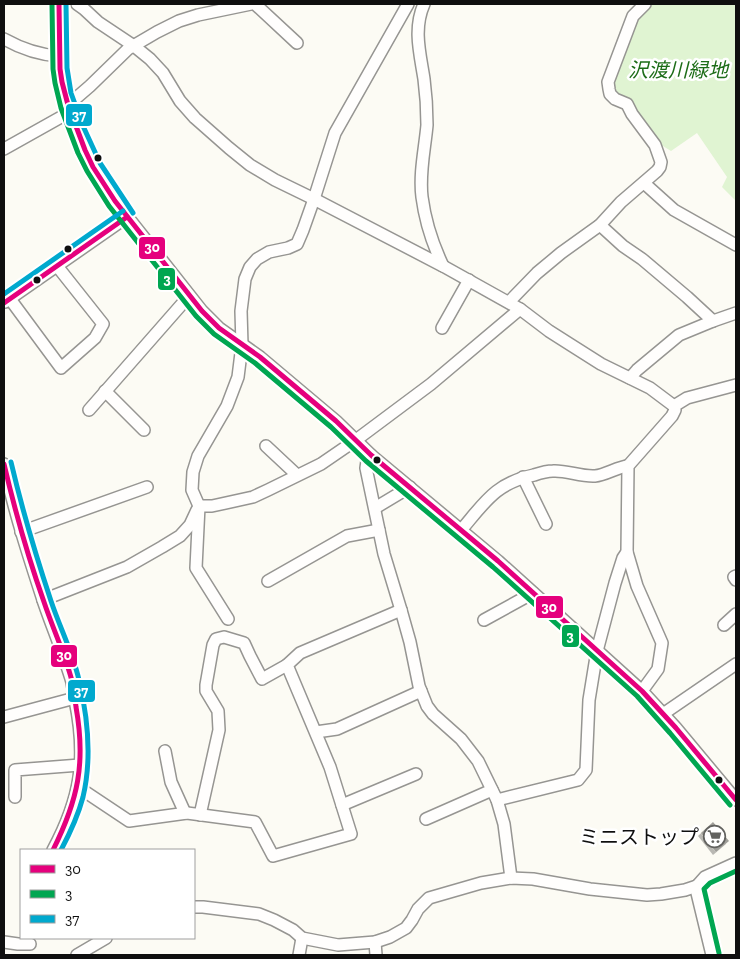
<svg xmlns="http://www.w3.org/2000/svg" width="740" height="959" viewBox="0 0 740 959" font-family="'Zilla Slab','Noto Sans JP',serif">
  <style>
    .green { fill: #e0f4d2 }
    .building { fill: #9f9e99; filter: url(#shadow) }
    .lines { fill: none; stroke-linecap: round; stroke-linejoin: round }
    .minor-casing { stroke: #969592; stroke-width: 14 }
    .minor { stroke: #fffefd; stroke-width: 11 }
    .bus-1-casing { stroke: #fff; stroke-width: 9 }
    .bus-2-casing { stroke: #fff; stroke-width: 9 }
    .bus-3-casing { stroke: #fff; stroke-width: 9 }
    .bus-1 { stroke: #e5007d; stroke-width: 5 }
    .bus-2 { stroke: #00a651; stroke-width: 5 }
    .bus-3 { stroke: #00a9ce; stroke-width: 5 }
    .bus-dot { fill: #0f0f0f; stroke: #fff; stroke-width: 2 }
    .labels { text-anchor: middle; stroke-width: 5; stroke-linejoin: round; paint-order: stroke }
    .park-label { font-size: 20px; font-style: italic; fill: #1d6d18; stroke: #fff }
    .poi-label { font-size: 20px; fill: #0f0f0f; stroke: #fff; text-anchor: end }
    .line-badge { stroke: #fff; stroke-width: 2 }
    .badge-label { font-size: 14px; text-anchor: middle; font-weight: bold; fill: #fff }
  </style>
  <defs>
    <filter id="shadow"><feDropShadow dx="-3" dy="3" stdDeviation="0" flood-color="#0004"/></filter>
  </defs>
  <rect width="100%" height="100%" fill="#fcfbf4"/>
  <polygon class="green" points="647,4 736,4 736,201 722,187 727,177 697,133 671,151 658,143 614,92 610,82 635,18"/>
  <polygon class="building" points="713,822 729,841 716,852 701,833"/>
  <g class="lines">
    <defs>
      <g id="minor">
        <polyline points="59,4 60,69 62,82 68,105 85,150 93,167 115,201 202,311 219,328 260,357 336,421 371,455 498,561 642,691 676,728 736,800"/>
        <polyline points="77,4 84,9 98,22 134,46 150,59 163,73 180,101 195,118 229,148 250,165 275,180 314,199 443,266 520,309 549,331 571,345 601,364 650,388 674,406"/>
        <polyline points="255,4 297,43"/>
        <path d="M424,4C413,29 420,53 424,79C426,94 427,110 427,125C425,148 419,173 422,197C425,220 433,245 443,266"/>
        <path d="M4,39C22,49 39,55 59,56"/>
        <polyline points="68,105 90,86 128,49 157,32 179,21 198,15 251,4"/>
        <polyline points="4,149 70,112"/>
        <polyline points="644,183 674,210 736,245"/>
        <polyline points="600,225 623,246 642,259 687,297 713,321"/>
        <polyline points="10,299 61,368 95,338 103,324 57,266"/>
        <polyline points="5,302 127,217"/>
        <polyline points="509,302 537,273 561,253 600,225 621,202 657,171 660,167 661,162 655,145 632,114 627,104 615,99 610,94 609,89 608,82 633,16 645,4"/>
        <polyline points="442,328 469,280"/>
        <polyline points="630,378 637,370 679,335 713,321 736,313"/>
        <polyline points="105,391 144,430"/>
        <polyline points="674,406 687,398 736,385"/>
        <polyline points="89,410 189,296"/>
        <polyline points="266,446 297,475"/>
        <polyline points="371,455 367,461 366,468 384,554 401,610 410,642 419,686 427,706 433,714 461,739 478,761 497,800 504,824 511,878"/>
        <path d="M4,464C14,511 29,557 44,603C53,629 64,655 72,682C73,688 74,694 75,700C87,758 81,798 53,850"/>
        <polyline points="523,477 546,524"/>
        <polyline points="199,506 212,506 253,497 268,490 321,464 356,440 431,384 520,309"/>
        <polyline points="375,508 410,487"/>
        <path d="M462,529C485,502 496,483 534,475C540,473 546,471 553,471C566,470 581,477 595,476C606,475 617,467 628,466"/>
        <polyline points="21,532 147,487"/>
        <polyline points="627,552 637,586 662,643 658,669 642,691"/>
        <polyline points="736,576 734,577 736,580"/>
        <polyline points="268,581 347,536 379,530"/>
        <polyline points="43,600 127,567 162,547 180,536 190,525 197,510"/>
        <polyline points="228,619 196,568 199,506 192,490 193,472 198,456 227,406 238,377 242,345 241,311 245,279 250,267 257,259 269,252 288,248 297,244 303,230 314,199 335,133 408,4"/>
        <polyline points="484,620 533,593"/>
        <polyline points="724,625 736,614"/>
        <polyline points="663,714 736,664"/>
        <polyline points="4,717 75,698"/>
        <polyline points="316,732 337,729 421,691"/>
        <polyline points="165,751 171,782 185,813"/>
        <polyline points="78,787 129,821 187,813 255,822 273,856 351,834 330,767 287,665 300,653 401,610"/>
        <polyline points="15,797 15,770 80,765"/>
        <polyline points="497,800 578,780 586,770 589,700 597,651 615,583 623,558 627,552 628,466 672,416 675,410 674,406"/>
        <polyline points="342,805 416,774"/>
        <polyline points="200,815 219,730 218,711 206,691 206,685 213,645 216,639 224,637 244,643 250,656 262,679 287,665"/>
        <polyline points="426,819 492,790"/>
        <polyline points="194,907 203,907 259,914 274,920 293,930 302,938 338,945 375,942 390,937 406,928 412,920 418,909 429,898 481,883 511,878 533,879 590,889 647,895 661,894 685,890 697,886"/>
        <polyline points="4,942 18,944 30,944"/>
        <polyline points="375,942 376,955"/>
        <polyline points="77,955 106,938"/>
        <polyline points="299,955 302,938"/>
        <polyline points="712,955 697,893 697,886 705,877 736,863"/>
      </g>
    </defs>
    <use href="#minor" class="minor-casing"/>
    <use href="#minor" class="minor"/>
    <defs>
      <g id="bus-1">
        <polyline points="59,4 60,69 62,82 68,105 85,150 93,167 115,201 202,311 219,328 260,357 336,421 371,455 498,561 642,691 676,728 736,800"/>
        <polyline points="4,303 127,217"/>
        <path d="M4,464C15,511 28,557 44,602C53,629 65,654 72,681C74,690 75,699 76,707C86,763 78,800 53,850"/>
      </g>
      <g id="bus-2">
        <polyline points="52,4 53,69 55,83 61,108 78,153 87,171 109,206 196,316 214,334 255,363 331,427 366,461 493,567 637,696 670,733 730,805"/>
        <polyline points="719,953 704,889 710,883 736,871"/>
      </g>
      <g id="bus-3">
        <polyline points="66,4 67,68 71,93 83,126 100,163 133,213"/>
        <polyline points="4,294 123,211"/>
        <path d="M11,462C22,509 36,556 51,601C60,628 73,653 79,680C88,718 92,759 83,797C78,816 70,833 61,850"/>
      </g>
    </defs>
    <use href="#bus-1" class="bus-1-casing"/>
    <use href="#bus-2" class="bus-2-casing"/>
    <use href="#bus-3" class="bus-3-casing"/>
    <use href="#bus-1" class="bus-1"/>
    <use href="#bus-2" class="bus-2"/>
    <use href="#bus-3" class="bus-3"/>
  </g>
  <defs>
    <symbol id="supermarket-ring" viewBox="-11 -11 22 22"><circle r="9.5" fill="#fff" stroke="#62625f" stroke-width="1.5"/><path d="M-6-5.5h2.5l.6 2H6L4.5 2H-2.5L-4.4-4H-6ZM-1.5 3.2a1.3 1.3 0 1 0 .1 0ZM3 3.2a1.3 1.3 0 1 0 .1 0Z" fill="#62625f"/></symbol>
  </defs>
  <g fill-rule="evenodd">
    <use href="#supermarket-ring" x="702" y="824" width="25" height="25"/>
  </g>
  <g class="bus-dot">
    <circle cx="98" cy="158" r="4.5"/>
    <circle cx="68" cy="249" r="4.5"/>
    <circle cx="37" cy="280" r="4.5"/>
    <circle cx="377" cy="460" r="4.5"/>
    <circle cx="719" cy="780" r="4.5"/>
  </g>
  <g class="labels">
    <g class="park-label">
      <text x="678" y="77">沢渡川緑地</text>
    </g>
    <g class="poi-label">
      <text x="699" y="844">ミニストップ</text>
    </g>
  </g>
  <g class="line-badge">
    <rect x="65" y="103" width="28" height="24" rx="5" fill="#00a9ce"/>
    <rect x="138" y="236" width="28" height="24" rx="5" fill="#e5007d"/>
    <rect x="157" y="267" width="19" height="24" rx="5" fill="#00a651"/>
    <rect x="535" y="595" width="29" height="24" rx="5" fill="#e5007d"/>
    <rect x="561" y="624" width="19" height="24" rx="5" fill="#00a651"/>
    <rect x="50" y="644" width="28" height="24" rx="5" fill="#e5007d"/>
    <rect x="67" y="679" width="29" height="24" rx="5" fill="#00a9ce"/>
  </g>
  <g class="badge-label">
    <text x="79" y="120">37</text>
    <text x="152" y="252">30</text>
    <text x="167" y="284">3</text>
    <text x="549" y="612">30</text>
    <text x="570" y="641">3</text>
    <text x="64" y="660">30</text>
    <text x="81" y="696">37</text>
  </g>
  <rect width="740" height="959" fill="none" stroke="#0f0f0f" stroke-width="10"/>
  <rect x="20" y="849" width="175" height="90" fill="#ffffff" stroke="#9f9f9f"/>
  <rect x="30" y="865" width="25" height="8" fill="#e5007d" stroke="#9f9f9f"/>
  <text x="65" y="874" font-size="15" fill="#0f0f0f">30</text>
  <rect x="30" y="890" width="25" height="8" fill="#00a651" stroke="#9f9f9f"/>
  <text x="65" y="899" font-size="15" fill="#0f0f0f">3</text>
  <rect x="30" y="915" width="25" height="8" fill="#00a9ce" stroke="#9f9f9f"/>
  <text x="65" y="924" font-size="15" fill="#0f0f0f">37</text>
</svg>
